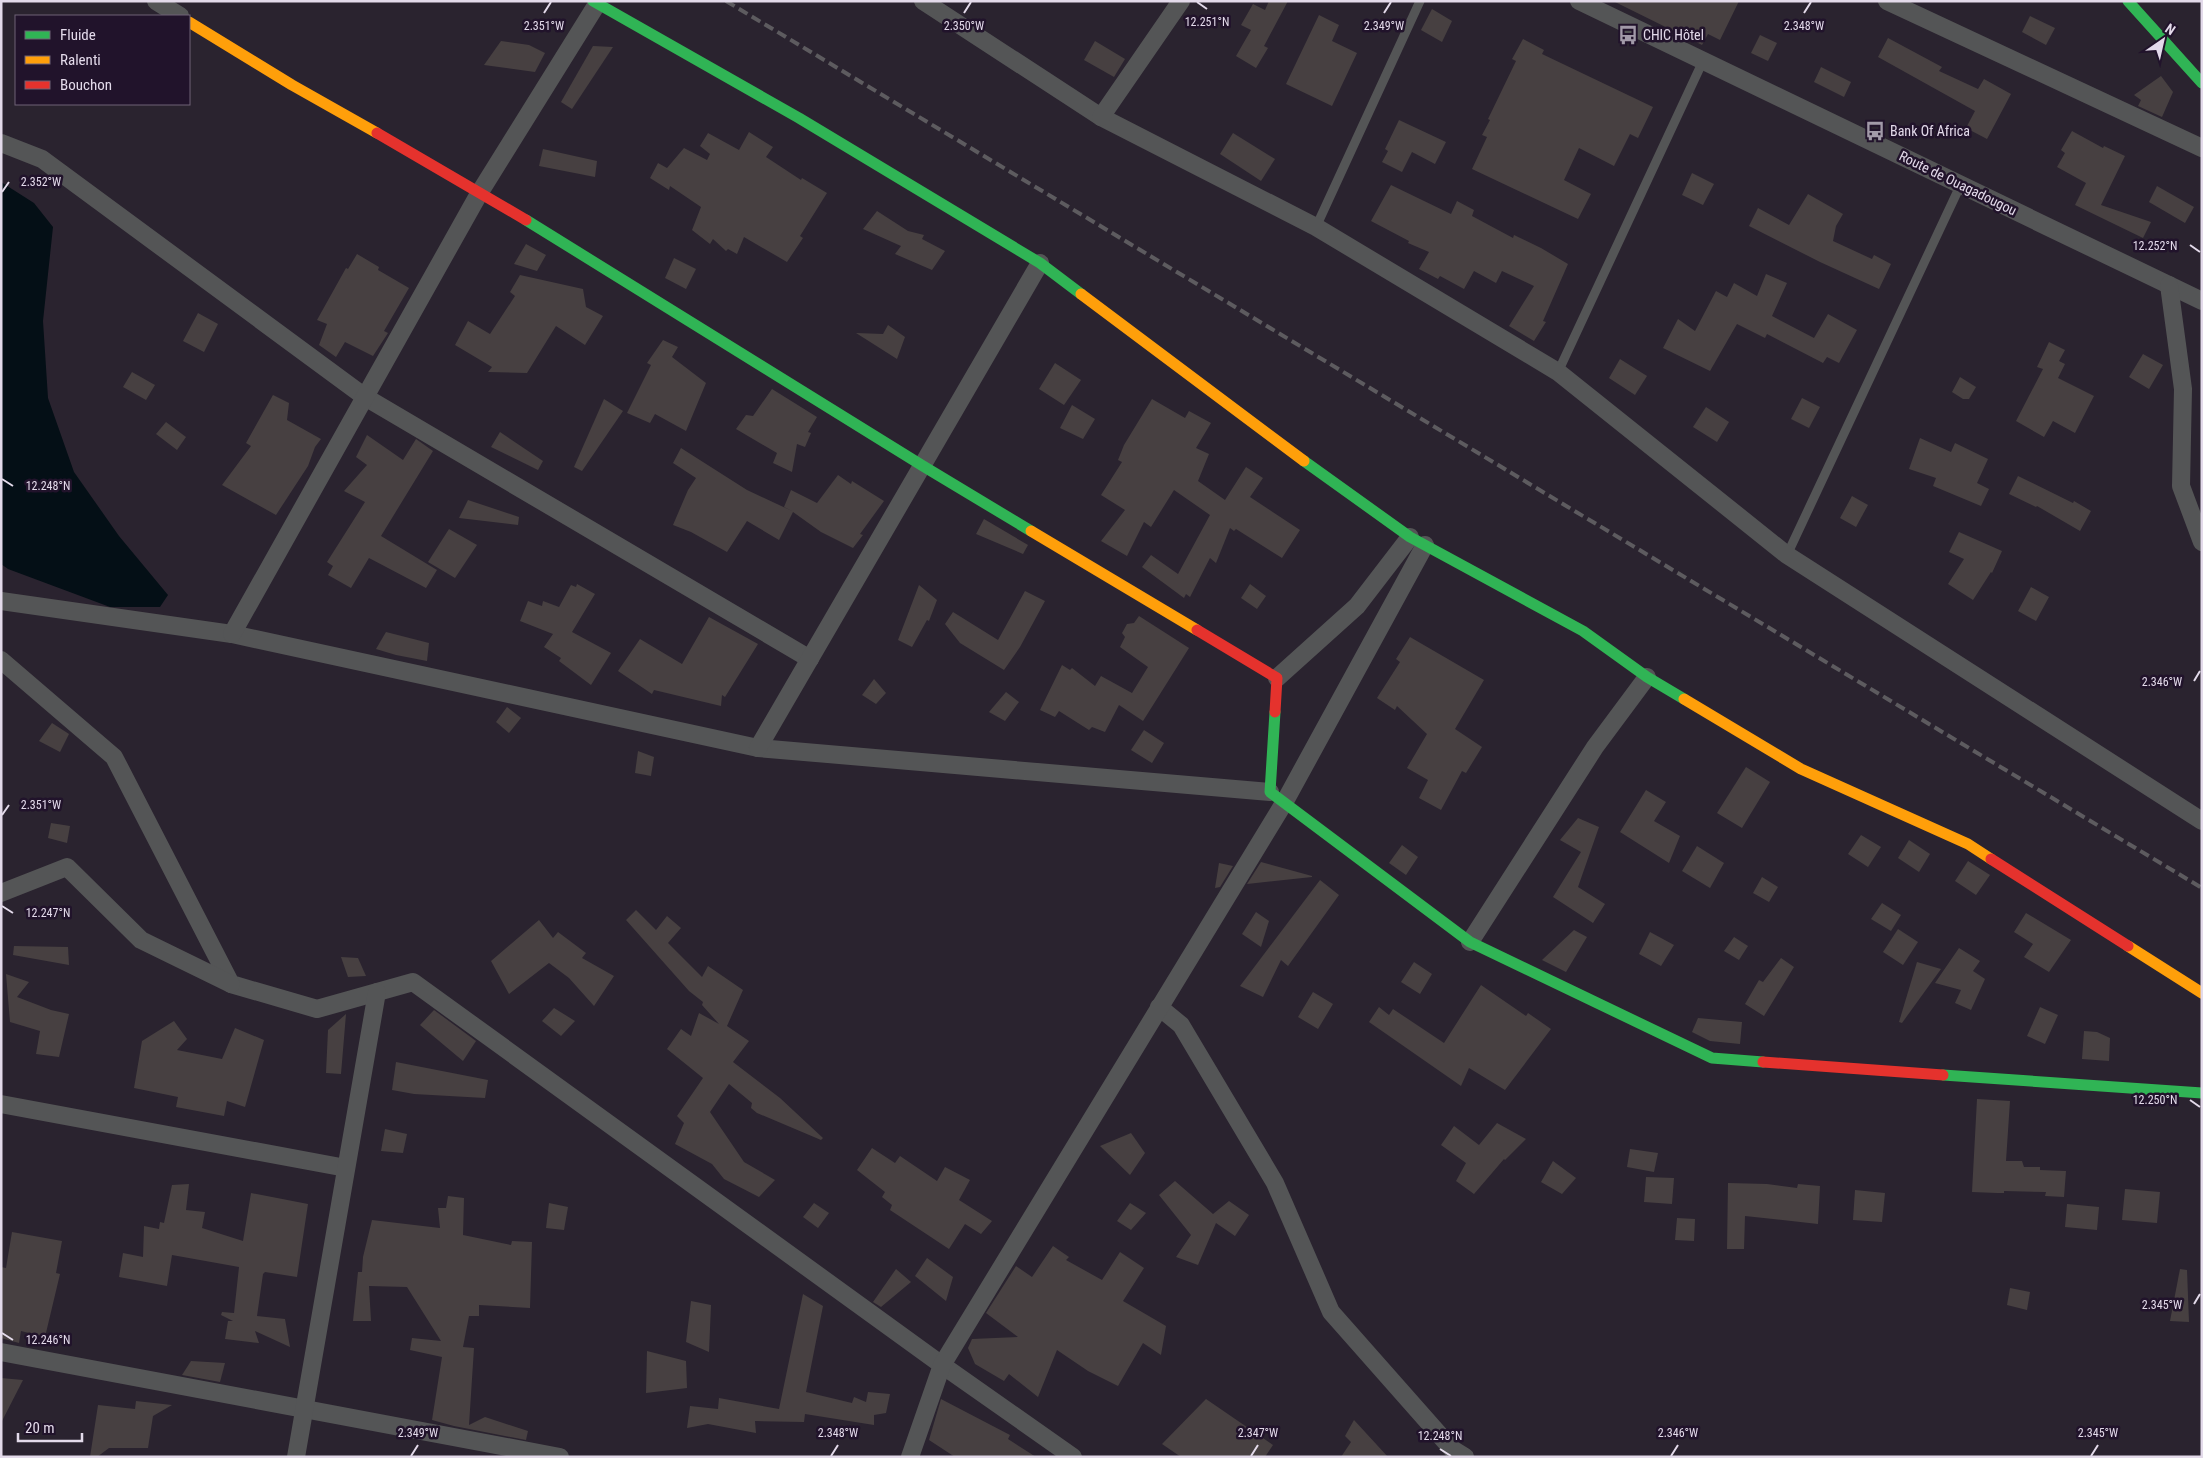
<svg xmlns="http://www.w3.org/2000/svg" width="2203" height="1458" viewBox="0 0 2203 1458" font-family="'Roboto Condensed',sans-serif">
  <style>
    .water { fill: #040f16 }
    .building { fill: #474041 }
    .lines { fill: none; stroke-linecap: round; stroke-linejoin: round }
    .lane { stroke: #545556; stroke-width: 9 }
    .street { stroke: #545556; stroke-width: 18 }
    .fast { stroke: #30b455; stroke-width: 11 }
    .slow { stroke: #ff9f0a; stroke-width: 11 }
    .jam { stroke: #e5322d; stroke-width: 11 }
    .rail { stroke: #5d5b5f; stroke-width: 4; stroke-dasharray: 10 5; stroke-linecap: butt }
    .ticks { fill: none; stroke: #e3daea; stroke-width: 2 }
    .labels { text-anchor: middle; stroke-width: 5; stroke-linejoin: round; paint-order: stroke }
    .poi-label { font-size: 14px; fill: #e3daea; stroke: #21132b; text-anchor: start }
    .street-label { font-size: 14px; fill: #e3daea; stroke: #21132b }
    .ticks-label { font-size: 12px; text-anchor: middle; fill: #e3daea; stroke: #21132b; stroke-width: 5; stroke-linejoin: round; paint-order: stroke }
  </style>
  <rect width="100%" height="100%" fill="#2a232f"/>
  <polygon class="water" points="1,182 34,203 53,227 43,321 48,398 74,472 119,536 168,595 160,607 110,607 8,569 1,564"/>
  <g class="building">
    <polygon points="1269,1 1288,1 1264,46 1268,48 1256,68 1236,56 1251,30 1241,25 1253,4 1265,10"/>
    <polygon points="1613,1 1739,1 1720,40 1708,34 1702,45"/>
    <polygon points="1432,9 1452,21 1442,42 1421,30"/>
    <polygon points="1319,15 1339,25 1332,41 1357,53 1332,106 1286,84"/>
    <polygon points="2030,16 2055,28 2046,45 2022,32"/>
    <polygon points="1760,35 1777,43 1768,61 1751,53"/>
    <polygon points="1888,38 1942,67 1939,71 1978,89 1984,79 2011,94 1987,139 1966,128 1975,111 1878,57"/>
    <polygon points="1523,39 1544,50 1542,54 1653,107 1638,138 1630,134 1614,166 1579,148 1564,180 1591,194 1578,219 1472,169 1487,137 1482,135 1490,120 1488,119 1516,61 1512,59"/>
    <polygon points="501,41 529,45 545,53 535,72 484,65"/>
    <polygon points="1095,41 1125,59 1114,77 1084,60"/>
    <polygon points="593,46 613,47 572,109 561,102"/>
    <polygon points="1821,67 1851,82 1844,97 1814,82"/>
    <polygon points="2161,76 2173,92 2162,117 2138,106 2141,100 2134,95"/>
    <polygon points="1399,120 1446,142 1435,164 1412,152 1402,172 1382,162 1388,151 1385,149"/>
    <polygon points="2072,131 2103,148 2104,146 2125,156 2101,205 2151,222 2143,238 2075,205 2086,183 2057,167 2065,153 2061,150"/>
    <polygon points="749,132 773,147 766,157 801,180 802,178 827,193 800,236 803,238 787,262 744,237 737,254 728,249 726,251 713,239 710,244 692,230 701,207 670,186 669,190 650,178 658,163 667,168 684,148 707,160 710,154 700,146 708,133 739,150"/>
    <polygon points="1233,133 1275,159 1261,181 1220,154"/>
    <polygon points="543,149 597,161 595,177 539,166"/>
    <polygon points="1692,173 1714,184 1703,205 1682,195"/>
    <polygon points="1391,185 1451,214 1457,201 1474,210 1472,216 1513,238 1514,235 1541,248 1568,264 1543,321 1546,322 1534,341 1509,326 1534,286 1502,271 1496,283 1474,271 1464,289 1440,276 1438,279 1419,269 1429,252 1408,243 1409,241 1371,221"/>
    <polygon points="2157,186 2194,207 2185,223 2149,202"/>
    <polygon points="1808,194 1843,214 1836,226 1833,241 1872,259 1874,255 1891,264 1879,289 1820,262 1749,226 1758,208 1789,225"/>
    <polygon points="877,211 908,231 924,235 922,239 945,251 932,270 895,254 901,246 863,229"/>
    <polygon points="526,244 546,255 537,271 514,264"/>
    <polygon points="357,254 379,267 378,270 409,288 384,331 388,333 373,356 345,342 336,357 319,345 327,324 317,320 346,268 348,269"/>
    <polygon points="674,258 696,269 686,289 665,278"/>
    <polygon points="1766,274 1787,283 1772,316 1814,338 1828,314 1857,330 1839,363 1827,357 1823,363 1767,334 1765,338 1737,324 1710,371 1663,348 1678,319 1695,331 1716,291 1727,297 1734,283 1757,296"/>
    <polygon points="520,275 583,289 586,307 603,316 585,345 556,326 527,373 488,372 492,367 455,345 468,321 490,334 515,296 510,292"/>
    <polygon points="198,313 218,324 204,352 183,341"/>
    <polygon points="888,325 905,337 897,359 856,333 883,334"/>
    <polygon points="663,340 678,347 672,357 706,383 686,431 655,414 650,423 627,413 651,365 647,363"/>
    <polygon points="2049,342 2065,350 2059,361 2065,364 2058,378 2094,396 2075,433 2053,421 2044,437 2016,421 2043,369 2037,367"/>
    <polygon points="2143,354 2163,365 2149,389 2129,377"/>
    <polygon points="1620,359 1647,376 1635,395 1609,378"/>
    <polygon points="1055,363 1081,380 1064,405 1039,389"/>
    <polygon points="132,372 155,385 146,400 123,387"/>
    <polygon points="1960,377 1976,387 1969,399 1963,399 1952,392"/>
    <polygon points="772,389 817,417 808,432 811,433 805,447 797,444 792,472 773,463 777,453 736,429 746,415 753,416"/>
    <polygon points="273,395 289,403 287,420 321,439 315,447 308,466 276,515 222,485 251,446 246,443"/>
    <polygon points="1802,398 1820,407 1809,428 1791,419"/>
    <polygon points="604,399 623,411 582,471 574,467"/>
    <polygon points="1152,399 1185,418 1189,411 1211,423 1196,448 1209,454 1198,481 1225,500 1246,467 1263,478 1250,497 1300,530 1282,558 1236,529 1234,531 1230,528 1216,563 1210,558 1190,597 1186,594 1184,598 1142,567 1151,555 1178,574 1210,515 1174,490 1151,527 1144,522 1127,556 1101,541 1125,510 1101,495 1122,462 1118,460 1124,445"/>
    <polygon points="1072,405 1095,419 1083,439 1060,428"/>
    <polygon points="1706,407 1729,422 1717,442 1693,427"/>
    <polygon points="166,422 186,437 177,450 156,434"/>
    <polygon points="500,432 543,461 538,470 491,447"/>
    <polygon points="367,435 403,460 416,439 433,451 381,536 437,570 426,588 369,558 351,588 328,575 333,566 327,562 365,502 344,491 367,465 356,457"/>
    <polygon points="1920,438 1951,452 1955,443 1988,459 1977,483 1989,489 1981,506 1933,486 1936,478 1909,469"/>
    <polygon points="681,448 747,490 792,511 784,507 791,490 817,503 838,475 851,484 852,481 884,501 860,534 863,535 853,548 821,532 793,512 779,540 747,521 727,552 691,532 673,525 688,490 696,478 673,463"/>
    <polygon points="2018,476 2073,503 2074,501 2091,511 2080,531 2037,506 2036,507 2009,494"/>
    <polygon points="1852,496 1868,505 1856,527 1840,518"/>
    <polygon points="468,500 519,517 518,525 459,518"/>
    <polygon points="984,519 1028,545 1023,554 976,534"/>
    <polygon points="449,529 477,545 455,578 428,562"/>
    <polygon points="1959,532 2002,551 1992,573 1991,572 1973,600 1948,584 1964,559 1949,552"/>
    <polygon points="577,584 595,594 572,632 611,653 591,685 559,661 561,658 544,647 553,634 520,621 528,601 542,606 543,601 559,607 571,585 576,587"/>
    <polygon points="1250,584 1266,596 1257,609 1241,598"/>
    <polygon points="919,585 937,600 929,621 927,620 912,647 898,640"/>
    <polygon points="2031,587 2049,597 2036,621 2018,611"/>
    <polygon points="1025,591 1045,601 1020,647 1004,670 960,643 945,624 953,612 998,640"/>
    <polygon points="1139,616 1189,648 1143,721 1119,705 1105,732 1092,727 1089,730 1059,711 1055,717 1040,710 1062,665 1070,670 1072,668 1095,686 1101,676 1132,693 1148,667 1120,647 1125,637 1122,633 1127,624 1134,623"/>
    <polygon points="709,617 758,644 725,697 722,695 721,706 654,690 652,694 618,671 640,639 682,664"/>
    <polygon points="386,632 429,643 427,661 396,655 376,649"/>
    <polygon points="1410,637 1484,680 1455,729 1482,747 1466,773 1462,771 1441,810 1419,798 1428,780 1407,768 1427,734 1397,706 1395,710 1377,698 1400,662 1396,659"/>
    <polygon points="874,679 886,693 876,704 862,695"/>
    <polygon points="1006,692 1019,702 1005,721 989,712"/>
    <polygon points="507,707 521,718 509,733 496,722"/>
    <polygon points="52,723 69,734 60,752 39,741"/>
    <polygon points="1144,730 1164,743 1152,763 1131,750"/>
    <polygon points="638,751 654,757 651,776 635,773"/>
    <polygon points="1746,767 1770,782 1742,828 1717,813"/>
    <polygon points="1646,790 1666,802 1654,821 1680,836 1669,863 1620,832"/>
    <polygon points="1578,818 1599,827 1578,887 1605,904 1593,923 1553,897 1581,852 1560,840"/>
    <polygon points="51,823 70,826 67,843 48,838"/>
    <polygon points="1861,835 1881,847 1868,867 1848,854"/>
    <polygon points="1909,840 1930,854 1919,872 1898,858"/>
    <polygon points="1402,845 1418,857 1406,875 1389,863"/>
    <polygon points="1697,846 1724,863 1710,888 1682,871"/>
    <polygon points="1968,861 1990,875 1976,895 1955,881"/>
    <polygon points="1261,862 1312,876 1312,877 1247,884"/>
    <polygon points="1219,863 1233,866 1220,887 1215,888"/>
    <polygon points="1762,877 1778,887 1769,902 1753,893"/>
    <polygon points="1320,880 1339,895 1288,966 1281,960 1263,997 1240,986"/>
    <polygon points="1882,903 1901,915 1891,931 1871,919"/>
    <polygon points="636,910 656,930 667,916 681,928 668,943 702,977 708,966 743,990 727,1026 749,1041 733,1062 780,1098 823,1138 821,1140 757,1113 751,1108 752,1103 729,1084 710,1112 744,1162 775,1180 759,1197 724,1179 712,1164 675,1144 684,1123 677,1116 703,1078 667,1049 681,1029 691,1036 699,1013 719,1024 702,1005 703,1002 689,991 626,920"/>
    <polygon points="1256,912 1269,921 1261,947 1242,934"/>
    <polygon points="2026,913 2071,940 2049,972 2024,957 2033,944 2014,932"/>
    <polygon points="539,920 553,938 558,932 586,953 582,958 614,976 594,1006 569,978 549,963 509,994 491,961"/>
    <polygon points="1898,929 1918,942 1903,965 1883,952"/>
    <polygon points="1574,930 1587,937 1566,972 1542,960"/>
    <polygon points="1650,932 1674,945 1661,966 1639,954"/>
    <polygon points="1734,937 1748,946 1739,960 1724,951"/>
    <polygon points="14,946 68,947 69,965 13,955"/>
    <polygon points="1959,948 1980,961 1973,971 1985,979 1971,1010 1955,1003 1961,990 1935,983"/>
    <polygon points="341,957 358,958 366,976 348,977"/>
    <polygon points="1781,958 1794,967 1764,1016 1745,1004 1759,980 1763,982"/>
    <polygon points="1414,962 1432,974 1420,994 1401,982"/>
    <polygon points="1917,962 1941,969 1902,1023 1899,1022"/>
    <polygon points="6,974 29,982 17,997 51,1010 69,1014 59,1057 36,1054 40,1031 10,1022"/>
    <polygon points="1481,985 1526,1016 1528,1013 1551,1029 1505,1090 1469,1068 1461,1086 1369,1022 1379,1007 1389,1015 1393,1009 1444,1043"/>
    <polygon points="1313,992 1333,1004 1318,1029 1298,1017"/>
    <polygon points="2040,1007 2058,1015 2045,1044 2027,1036"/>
    <polygon points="554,1008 575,1021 561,1036 542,1021"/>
    <polygon points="434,1010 476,1041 463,1061 420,1025"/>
    <polygon points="346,1014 341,1074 326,1073 328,1030"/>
    <polygon points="1698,1018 1742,1022 1740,1044 1710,1041 1692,1032"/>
    <polygon points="174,1021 187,1039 177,1050 222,1059 235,1028 264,1040 245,1107 227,1101 224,1116 176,1107 178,1097 134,1088 142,1041"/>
    <polygon points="2084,1031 2097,1032 2110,1038 2109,1061 2082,1059"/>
    <polygon points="396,1062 488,1080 485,1098 414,1094 392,1090"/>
    <polygon points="1977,1099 2010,1101 2006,1161 2022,1161 2024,1167 2040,1167 2040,1170 2066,1171 2064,1197 2045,1196 2046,1192 2004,1191 2004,1193 1997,1193 1972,1192"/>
    <polygon points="1497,1123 1526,1139 1505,1160 1504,1159 1474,1194 1456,1181 1466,1163 1441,1145 1454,1126 1479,1145"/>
    <polygon points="385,1129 407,1134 403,1153 381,1151"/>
    <polygon points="1131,1133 1145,1153 1130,1175 1100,1146"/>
    <polygon points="872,1148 895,1163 900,1156 937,1181 945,1167 970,1180 959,1200 992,1221 981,1234 965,1224 949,1249 890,1210 892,1205 882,1197 885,1192 857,1170"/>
    <polygon points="1630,1149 1658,1153 1654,1172 1627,1167"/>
    <polygon points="1553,1161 1576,1178 1562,1194 1541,1182"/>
    <polygon points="1646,1177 1674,1178 1672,1204 1644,1202"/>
    <polygon points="1175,1181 1213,1214 1229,1201 1249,1215 1235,1236 1216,1223 1198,1265 1176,1257 1191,1235 1159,1195"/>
    <polygon points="1728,1183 1767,1184 1797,1188 1798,1184 1820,1186 1818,1224 1745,1216 1744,1249 1727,1249"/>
    <polygon points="189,1184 186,1210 205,1212 202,1228 243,1241 251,1193 308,1204 297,1277 265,1272 263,1274 257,1316 285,1319 290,1347 255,1331 259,1343 225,1339 228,1321 233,1321 221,1315 222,1312 234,1313 239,1267 172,1255 167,1286 119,1277 123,1253 143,1257 144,1226 159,1229 160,1222 164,1223 172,1185"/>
    <polygon points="2125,1189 2160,1192 2157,1223 2122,1220"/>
    <polygon points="1855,1190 1885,1193 1882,1222 1853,1220"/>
    <polygon points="448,1196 464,1198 463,1235 511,1245 512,1241 532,1242 530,1308 479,1305 479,1316 469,1316 463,1347 474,1348 469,1425 485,1417 528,1431 526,1440 454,1426 432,1420 442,1357 410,1350 412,1338 441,1341 407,1287 369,1286 371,1321 353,1321 358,1272 362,1272 363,1257 372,1220 440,1228 438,1208 446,1208"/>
    <polygon points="549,1203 568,1207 564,1230 546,1228"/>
    <polygon points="814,1203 829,1213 818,1228 803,1217"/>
    <polygon points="1130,1203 1146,1213 1131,1230 1117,1221"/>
    <polygon points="2067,1204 2099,1207 2097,1230 2065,1227"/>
    <polygon points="1677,1218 1695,1219 1694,1241 1675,1240"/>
    <polygon points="12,1232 62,1241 56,1273 60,1274 45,1337 21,1331 19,1343 1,1338 1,1267 6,1268"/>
    <polygon points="1053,1246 1069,1257 1066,1260 1102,1280 1120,1252 1144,1268 1123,1301 1166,1326 1161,1355 1143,1343 1118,1386 1088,1371 1057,1350 1038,1397 1009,1374 1004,1381 975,1364 968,1348 972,1339 1018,1337 986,1313 1016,1266 1032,1277"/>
    <polygon points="927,1258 953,1277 946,1301 915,1276"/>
    <polygon points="896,1269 911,1282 881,1307 873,1302"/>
    <polygon points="2180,1269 2187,1270 2189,1322 2170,1321"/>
    <polygon points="2010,1288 2030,1292 2027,1310 2007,1305"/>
    <polygon points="803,1294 823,1306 806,1392 852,1403 854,1397 866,1402 868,1392 890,1394 886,1413 874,1415 874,1425 805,1414 804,1422 755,1421 756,1433 708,1424 687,1428 690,1406 718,1409 719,1398 779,1409"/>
    <polygon points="691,1301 711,1305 709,1352 686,1342"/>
    <polygon points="647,1351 686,1361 687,1388 646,1393"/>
    <polygon points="191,1361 225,1363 220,1382 182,1375"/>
    <polygon points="1,1378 23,1380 1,1423"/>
    <polygon points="941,1399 1010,1435 1008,1439 1036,1457 955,1457 929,1440"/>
    <polygon points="1206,1399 1273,1445 1265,1457 1181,1457 1162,1444"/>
    <polygon points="136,1401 172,1405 153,1416 148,1448 109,1448 97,1457 90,1457 98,1405 135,1409"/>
    <polygon points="1354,1420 1388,1457 1341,1457 1351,1442 1345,1436"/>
  </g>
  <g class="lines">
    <g class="lane">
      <polyline points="1316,227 1420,1"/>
      <polyline points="1558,372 1703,61"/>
      <polyline points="1787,555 1961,184"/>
    </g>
    <g class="street">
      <polyline points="156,1 180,16"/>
      <polyline points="923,1 1101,117 1316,227 1558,372 1787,555 2202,821"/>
      <polyline points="1579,1 2202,301"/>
      <polyline points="1887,1 2202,148"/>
      <polyline points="1101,117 1181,1"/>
      <polyline points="1,143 42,159 365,397 810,659"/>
      <polyline points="2169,285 2183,389 2181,486 2202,542"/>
      <polyline points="1,601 232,634 758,748 1270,792"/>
      <polyline points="232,634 480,192 597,4"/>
      <polyline points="1,660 114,757 231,984 317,1009 413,982 942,1365 1073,1457"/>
      <polyline points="1277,678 1357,606 1410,537"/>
      <polyline points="758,748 1040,263"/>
      <polyline points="1,893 67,867 141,940 231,984"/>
      <polyline points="1470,942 1595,747 1647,677"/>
      <polyline points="1159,1007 1181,1025 1275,1183 1331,1312 1452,1449 1465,1457"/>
      <polyline points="1,1104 346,1168"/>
      <polyline points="1,1352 560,1457"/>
      <polyline points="296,1457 377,992"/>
      <polyline points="910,1457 942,1365 1284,803 1425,545"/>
    </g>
    <g class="fast">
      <polyline points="593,1 799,118 1040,263 1081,294"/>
      <polyline points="2128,1 2202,83"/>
      <polyline points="526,220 923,466 1031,531"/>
      <polyline points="1304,461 1410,537 1583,631 1647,677 1684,699"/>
      <polyline points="1275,712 1270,792 1470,942 1712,1058 1763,1062"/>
      <polyline points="1943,1075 2202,1093"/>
    </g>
    <g class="slow">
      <polyline points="189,22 292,85 377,133"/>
      <polyline points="1081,294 1304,461"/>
      <polyline points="1031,531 1197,630"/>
      <polyline points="1684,699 1801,769 1968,844 1991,859"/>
      <polyline points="2128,946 2202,993"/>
    </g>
    <g class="jam">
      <polyline points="377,133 526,220"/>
      <polyline points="1197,630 1277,678 1275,712"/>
      <polyline points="1991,859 2128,946"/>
      <polyline points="1763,1062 1943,1075"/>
    </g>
    <polyline class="rail" points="726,1 2202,888"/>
  </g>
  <path class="ticks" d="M1197,2L1207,9M544,13L551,2M964,13L971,2M1384,13L1391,2M1804,13L1811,2M2,192L9,182M2190,245L2200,252M2,479L13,486M2194,681L2200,671M2,815L9,805M2,906L13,913M2190,1100L2200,1107M2194,1304L2200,1294M2,1333L13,1340M1440,1449L1451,1456M411,1456L418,1445M831,1456L838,1445M1251,1456L1258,1445M1671,1456L1678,1445M2091,1456L2098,1445"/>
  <defs>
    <symbol id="bus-bare" viewBox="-9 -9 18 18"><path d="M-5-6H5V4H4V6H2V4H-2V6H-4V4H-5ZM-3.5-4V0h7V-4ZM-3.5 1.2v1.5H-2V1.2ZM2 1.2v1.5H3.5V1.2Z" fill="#a29aa9" stroke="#21132b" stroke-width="2.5" paint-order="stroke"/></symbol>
  </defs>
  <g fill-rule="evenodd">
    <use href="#bus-bare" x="1614" y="21" width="28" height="28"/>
    <use href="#bus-bare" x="1861" y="117" width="28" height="28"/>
  </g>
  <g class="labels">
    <g class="poi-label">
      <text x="1643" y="40">CHIC Hôtel</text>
      <text x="1890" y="136">Bank Of Africa</text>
    </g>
    <g class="street-label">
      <text transform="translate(1958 183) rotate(26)" y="5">Route de Ouagadougou</text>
    </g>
  </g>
  <g class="ticks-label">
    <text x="1207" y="26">12.251°N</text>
    <text x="544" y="30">2.351°W</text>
    <text x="1384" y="30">2.349°W</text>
    <text x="1804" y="30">2.348°W</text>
    <text x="964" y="30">2.350°W</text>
    <text x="41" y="186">2.352°W</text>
    <text x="2155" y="250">12.252°N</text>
    <text x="48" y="490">12.248°N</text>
    <text x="2162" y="686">2.346°W</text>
    <text x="41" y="809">2.351°W</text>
    <text x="48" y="917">12.247°N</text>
    <text x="2155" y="1104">12.250°N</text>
    <text x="2162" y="1309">2.345°W</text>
    <text x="48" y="1344">12.246°N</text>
    <text x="418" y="1437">2.349°W</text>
    <text x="838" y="1437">2.348°W</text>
    <text x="1258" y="1437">2.347°W</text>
    <text x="1678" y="1437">2.346°W</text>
    <text x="2098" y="1437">2.345°W</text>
    <text x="1440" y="1440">12.248°N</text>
  </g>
  <rect width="2203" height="1458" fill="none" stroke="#e3daea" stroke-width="5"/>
  <rect x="15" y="15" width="175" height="90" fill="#21132b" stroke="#6f6377"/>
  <rect x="25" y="31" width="25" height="8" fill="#30b455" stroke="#6f6377"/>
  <text x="60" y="40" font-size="15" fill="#e3daea">Fluide</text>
  <rect x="25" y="56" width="25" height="8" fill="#ff9f0a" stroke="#6f6377"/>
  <text x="60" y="65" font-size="15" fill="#e3daea">Ralenti</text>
  <rect x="25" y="81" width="25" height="8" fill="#e5322d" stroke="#6f6377"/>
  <text x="60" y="90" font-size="15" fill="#e3daea">Bouchon</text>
  <g transform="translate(2163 40) rotate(34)" stroke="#21132b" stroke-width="4" paint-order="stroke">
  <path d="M0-4L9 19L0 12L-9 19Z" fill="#e3daea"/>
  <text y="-8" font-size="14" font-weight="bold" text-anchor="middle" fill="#e3daea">N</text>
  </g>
  <path d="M18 1433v8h64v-8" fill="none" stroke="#e3daea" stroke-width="2.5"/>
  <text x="25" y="1433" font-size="15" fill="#e3daea" stroke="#21132b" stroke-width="4" paint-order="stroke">20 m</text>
</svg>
